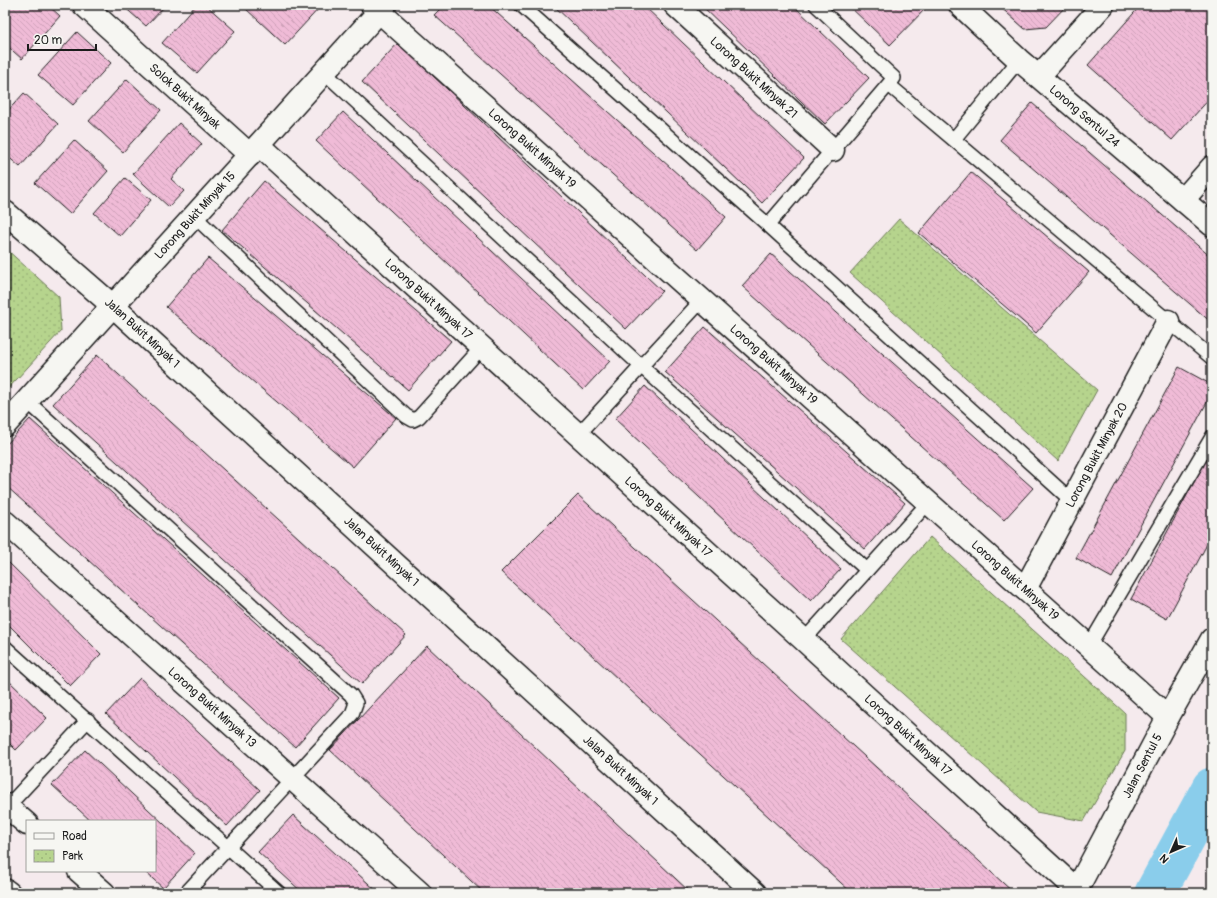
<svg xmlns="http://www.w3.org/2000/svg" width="1217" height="898" viewBox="0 0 1217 898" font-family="Pangolin,sans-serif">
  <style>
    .park { fill: url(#park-dots); stroke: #697854 }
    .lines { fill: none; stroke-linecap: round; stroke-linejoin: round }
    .river { stroke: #8acdeb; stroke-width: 41 }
    .building { fill: url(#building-back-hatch); stroke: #1c1c1c }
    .service-casing { stroke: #1c1c1c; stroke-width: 16 }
    .minor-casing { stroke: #1c1c1c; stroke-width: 25 }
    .service { stroke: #f6f6f2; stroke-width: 13 }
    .minor { stroke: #f6f6f2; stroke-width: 22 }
    .labels { text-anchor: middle; stroke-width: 3; stroke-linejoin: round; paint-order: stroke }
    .street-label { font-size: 12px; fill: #1c1c1c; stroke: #f6f6f2 }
  </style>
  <defs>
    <pattern id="park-dots" width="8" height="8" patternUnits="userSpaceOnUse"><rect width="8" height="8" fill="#b6d48d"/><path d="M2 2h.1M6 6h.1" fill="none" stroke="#9cb579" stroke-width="1.8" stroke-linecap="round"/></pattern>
    <pattern id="building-back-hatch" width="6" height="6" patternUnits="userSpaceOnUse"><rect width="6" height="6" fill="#f0bbd7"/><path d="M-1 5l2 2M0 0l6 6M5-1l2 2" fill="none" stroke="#cda0b8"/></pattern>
  </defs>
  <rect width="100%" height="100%" fill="#f5eaed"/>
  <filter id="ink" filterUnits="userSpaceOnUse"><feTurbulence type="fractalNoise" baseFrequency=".025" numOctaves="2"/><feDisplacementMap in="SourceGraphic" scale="8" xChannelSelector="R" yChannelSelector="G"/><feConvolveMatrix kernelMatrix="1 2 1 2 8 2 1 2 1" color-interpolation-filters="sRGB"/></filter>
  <g filter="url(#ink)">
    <g class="park">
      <polygon points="899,219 1097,390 1058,461 850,273"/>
      <polygon points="5,248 59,297 61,331 5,392"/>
      <polygon points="930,537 1125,713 1125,751 1084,821 1036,812 841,639"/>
    </g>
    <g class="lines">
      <polyline class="river" points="1155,893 1212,788"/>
    </g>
    <g class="building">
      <polygon points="8,5 48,5 60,16 22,59 5,44 5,9"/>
      <polygon points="122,5 166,5 146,26"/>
      <polygon points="196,5 206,5 235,31 197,73 162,43"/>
      <polygon points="250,5 322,5 285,45 246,9"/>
      <polygon points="444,5 488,5 726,217 697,250 434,15"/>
      <polygon points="553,5 643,5 804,158 762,203"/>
      <polygon points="701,5 793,5 869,78 825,124"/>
      <polygon points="848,5 929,5 890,45"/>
      <polygon points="998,5 1067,5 1046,27 1025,29"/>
      <polygon points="1141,5 1212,5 1212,96 1172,140 1088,65"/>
      <polygon points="77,32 111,63 73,105 38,75"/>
      <polygon points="398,43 662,291 626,329 362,82"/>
      <polygon points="127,79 161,110 123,152 89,121"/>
      <polygon points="24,93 58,124 20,167 5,154 5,114"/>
      <polygon points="1032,103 1212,258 1212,323 1000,140"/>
      <polygon points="343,112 610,361 583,390 316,141"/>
      <polygon points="179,123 202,144 171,179 184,191 169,207 133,174"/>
      <polygon points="74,140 108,171 70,214 35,183"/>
      <polygon points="971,172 1089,272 1036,333 919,233"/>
      <polygon points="125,178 151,200 120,236 94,213"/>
      <polygon points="264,181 451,341 408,390 222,230"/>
      <polygon points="771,254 1033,488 1004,520 742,286"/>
      <polygon points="208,258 396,418 353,467 166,307"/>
      <polygon points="705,327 905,503 865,549 665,372"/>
      <polygon points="97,355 406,635 362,684 53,404"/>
      <polygon points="1179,367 1212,385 1212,393 1112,578 1076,558"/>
      <polygon points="645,386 841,569 811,601 615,419"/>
      <polygon points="30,419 339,698 295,747 5,485 5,446"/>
      <polygon points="1212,449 1212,535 1167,619 1131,599"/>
      <polygon points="578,495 1014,893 852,893 501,572"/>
      <polygon points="5,559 101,654 70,686 5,621"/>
      <polygon points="427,646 691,893 484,893 330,750"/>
      <polygon points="5,677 47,718 16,750 5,739"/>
      <polygon points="140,678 260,790 227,826 106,714"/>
      <polygon points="85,750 195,853 163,888 144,871 155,871 155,821 91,821 52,785"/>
      <polygon points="293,815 379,893 303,893 258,852"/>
    </g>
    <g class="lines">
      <defs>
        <g id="service">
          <polyline points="521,5 768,225 1072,501"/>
          <polyline points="324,72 642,367 867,570"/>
          <polyline points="889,85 1212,358"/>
          <polyline points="954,139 1019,60"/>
          <polyline points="194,216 406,416 413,420 419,417 482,347"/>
          <polyline points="768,225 894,78 816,5"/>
          <polyline points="27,401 351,695 356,703 352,714 186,893"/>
          <polyline points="578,435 702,300"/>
          <polyline points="804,640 928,503"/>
          <polyline points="1089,646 1212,437"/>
          <polyline points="5,647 279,893"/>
          <polyline points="7,807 88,720"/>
        </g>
        <g id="minor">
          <path id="s1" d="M84,5L250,155"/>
          <path id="s2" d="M372,5L1168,717"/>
          <path id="s3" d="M675,5L833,150"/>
          <path id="s4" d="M960,5L1019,60L1212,225"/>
          <polyline points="1039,76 1103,5"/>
          <path id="s5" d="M259,145L804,640L1077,890"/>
          <polyline points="1183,200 1212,167"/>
          <path id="s6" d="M5,212L113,306L755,893"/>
          <path id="s7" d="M5,425L385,5"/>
          <path id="s8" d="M5,522L420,893"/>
          <path id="s9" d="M1025,589L1168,321"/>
          <polyline points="5,805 27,824"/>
          <polyline points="79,871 104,893"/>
          <polyline points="5,890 9,893"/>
          <path id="s10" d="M1075,893L1168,717L1212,639"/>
        </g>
      </defs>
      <use href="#service" class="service-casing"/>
      <use href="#minor" class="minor-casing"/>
      <use href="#service" class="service"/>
      <use href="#minor" class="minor"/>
    </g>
  </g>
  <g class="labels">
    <g class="street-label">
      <text dy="4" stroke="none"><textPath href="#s3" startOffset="107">Lorong Bukit Minyak 21</textPath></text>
      <text dy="4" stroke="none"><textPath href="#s1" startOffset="136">Solok Bukit Minyak</textPath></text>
      <text dy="4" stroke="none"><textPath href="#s4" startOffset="167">Lorong Sentul 24</textPath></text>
      <text dy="4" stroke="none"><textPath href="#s2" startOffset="215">Lorong Bukit Minyak 19</textPath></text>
      <text dy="4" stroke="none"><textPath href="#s7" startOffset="283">Lorong Bukit Minyak 15</textPath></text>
      <text dy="4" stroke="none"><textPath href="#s5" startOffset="229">Lorong Bukit Minyak 17</textPath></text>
      <text dy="4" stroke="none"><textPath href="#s6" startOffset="183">Jalan Bukit Minyak 1</textPath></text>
      <text dy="4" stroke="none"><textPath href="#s2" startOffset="539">Lorong Bukit Minyak 19</textPath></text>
      <text dy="4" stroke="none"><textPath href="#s9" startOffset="152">Lorong Bukit Minyak 20</textPath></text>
      <text dy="4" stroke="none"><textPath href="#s5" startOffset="553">Lorong Bukit Minyak 17</textPath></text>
      <text dy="4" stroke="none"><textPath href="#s6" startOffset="507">Jalan Bukit Minyak 1</textPath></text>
      <text dy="4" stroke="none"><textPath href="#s2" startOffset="863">Lorong Bukit Minyak 19</textPath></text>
      <text dy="4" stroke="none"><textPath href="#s8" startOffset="278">Lorong Bukit Minyak 13</textPath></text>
      <text dy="4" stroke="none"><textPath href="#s5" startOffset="877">Lorong Bukit Minyak 17</textPath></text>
      <text dy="4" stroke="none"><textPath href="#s10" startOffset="144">Jalan Sentul 5</textPath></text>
      <text dy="4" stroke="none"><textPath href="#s6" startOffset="831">Jalan Bukit Minyak 1</textPath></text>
    </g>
  </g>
  <rect width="1217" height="898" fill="none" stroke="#f6f6f2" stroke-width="20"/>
  <rect x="10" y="10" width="1197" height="878" fill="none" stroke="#1c1c1c" stroke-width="1.5" filter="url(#ink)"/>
  <rect x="26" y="820" width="130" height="52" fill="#f6f6f2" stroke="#9f9f9c"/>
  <rect x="34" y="833" width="20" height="6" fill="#f6f6f2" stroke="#9f9f9c"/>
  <text x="62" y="840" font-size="12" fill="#1c1c1c">Road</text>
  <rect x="34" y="850" width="20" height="12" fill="url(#park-dots)" stroke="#9f9f9c"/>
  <text x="62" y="860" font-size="12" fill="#1c1c1c">Park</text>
  <g transform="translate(1171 852) rotate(225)" stroke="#f6f6f2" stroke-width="3" paint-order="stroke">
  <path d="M0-3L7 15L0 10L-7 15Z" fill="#1c1c1c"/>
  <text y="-6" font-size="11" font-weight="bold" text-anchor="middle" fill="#1c1c1c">N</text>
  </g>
  <path d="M28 44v6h68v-6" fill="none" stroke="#1c1c1c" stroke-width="2"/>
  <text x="34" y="44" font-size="12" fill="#1c1c1c" stroke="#f6f6f2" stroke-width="3" paint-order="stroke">20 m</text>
</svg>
